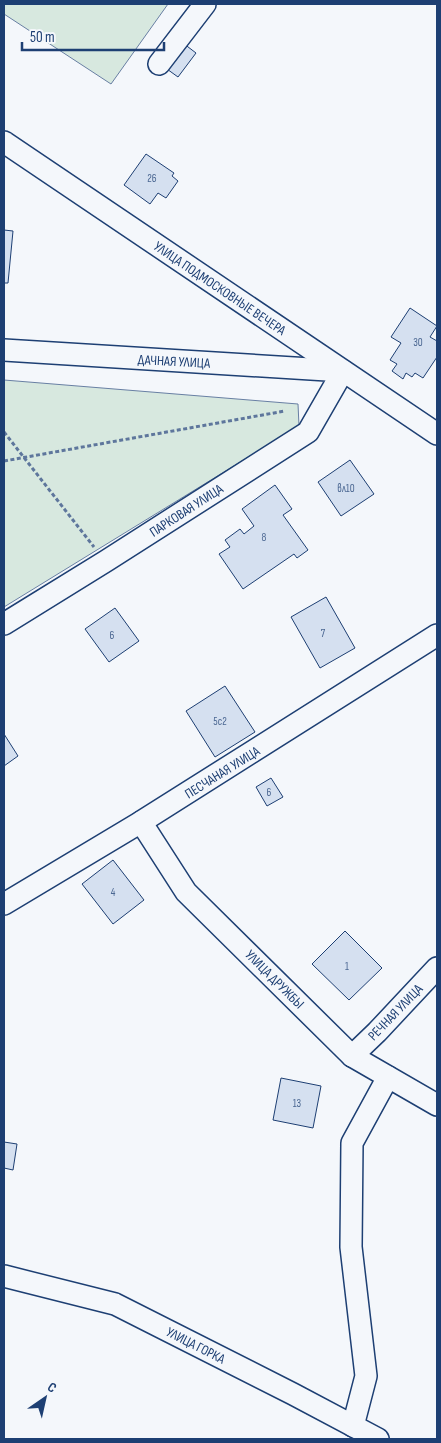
<svg xmlns="http://www.w3.org/2000/svg" width="441" height="1443" viewBox="0 0 441 1443" font-family="'Sofia Sans Condensed',sans-serif">
  <style>
    .green { fill: #d7e8df; stroke: #687fa3 }
    .building { fill: #d5e0f0; stroke: #1d3f73 }
    .lines { fill: none; stroke-linecap: round; stroke-linejoin: round }
    .minor-casing { stroke: #1d3f73; stroke-width: 24 }
    .path { stroke: #5e769c; stroke-width: 3; stroke-dasharray: 4 2.5; stroke-linecap: butt }
    .minor { stroke: #f4f7fb; stroke-width: 21 }
    .labels { text-anchor: middle; stroke-width: 4; stroke-linejoin: round; paint-order: stroke }
    .number-label { font-size: 11px; fill: #4b6792 }
    .street-label { font-size: 14px; fill: #1d3f73; stroke: #f4f7fb }
  </style>
  <rect width="100%" height="100%" fill="#f4f7fb"/>
  <g class="green">
    <polygon points="4,4 168,4 111,84 4,14"/>
    <polygon points="4,380 298,404 299,426 4,607"/>
  </g>
  <g class="building">
    <polygon points="179,40 196,53 178,77 160,64"/>
    <polygon points="146,154 174,173 172,176 178,181 166,198 158,193 150,204 124,185"/>
    <polygon points="4,230 13,231 8,283 4,283"/>
    <polygon points="410,308 437,326 430,337 437,341 437,357 423,378 415,373 412,377 406,373 403,379 392,371 397,364 390,360 401,343 391,337"/>
    <polygon points="350,460 374,494 341,516 318,482"/>
    <polygon points="275,485 292,509 283,515 308,550 297,558 294,554 243,589 219,554 230,547 225,540 240,529 244,534 254,526 242,509"/>
    <polygon points="326,597 355,648 320,668 291,617"/>
    <polygon points="115,608 139,641 109,662 85,629"/>
    <polygon points="225,686 255,732 215,757 186,711"/>
    <polygon points="4,734 18,756 4,766"/>
    <polygon points="271,778 283,797 267,806 256,787"/>
    <polygon points="113,860 144,900 113,924 82,884"/>
    <polygon points="345,931 382,968 349,1000 312,964"/>
    <polygon points="281,1078 321,1086 313,1128 273,1120"/>
    <polygon points="4,1142 17,1144 13,1170 4,1168"/>
  </g>
  <g class="lines">
    <defs>
      <g id="minor">
        <polyline points="159,64 205,4"/>
        <polyline points="4,142 437,434"/>
        <polyline points="4,350 343,371 308,432 106,561 4,624"/>
        <polyline points="141,822 186,892 352,1056 437,1105"/>
        <polyline points="4,904 141,822 437,635"/>
        <polyline points="352,1056 377,1032 437,968"/>
        <polyline points="4,1276 115,1304 293,1394 378,1439"/>
        <polyline points="353,1426 366,1376 351,1247 352,1143 388,1077"/>
      </g>
    </defs>
    <use href="#minor" class="minor-casing"/>
    <g class="path">
      <polyline points="4,432 94,547"/>
      <polyline points="4,461 285,411"/>
    </g>
    <use href="#minor" class="minor"/>
  </g>
  <g class="labels">
    <g class="number-label">
      <text x="152" y="182">26</text>
      <text x="418" y="346">30</text>
      <text x="346" y="492">вл10</text>
      <text x="264" y="541">8</text>
      <text x="323" y="637">7</text>
      <text x="112" y="639">6</text>
      <text x="220" y="725">5с2</text>
      <text x="269" y="796">6</text>
      <text x="113" y="896">4</text>
      <text x="347" y="970">1</text>
      <text x="297" y="1107">13</text>
    </g>
    <g class="street-label">
      <text transform="translate(220 288) rotate(34)" y="5">УЛИЦА ПОДМОСКОВНЫЕ ВЕЧЕРА</text>
      <text transform="translate(174 361) rotate(3)" y="5">ДАЧНАЯ УЛИЦА</text>
      <text transform="translate(186 510) rotate(-33)" y="5">ПАРКОВАЯ УЛИЦА</text>
      <text transform="translate(222 772) rotate(-32)" y="5">ПЕСЧАНАЯ УЛИЦА</text>
      <text transform="translate(275 979) rotate(45)" y="5">УЛИЦА ДРУЖБЫ</text>
      <text transform="translate(395 1012) rotate(-46)" y="5">РЕЧНАЯ УЛИЦА</text>
      <text transform="translate(196 1345) rotate(27)" y="5">УЛИЦА ГОРКА</text>
    </g>
  </g>
  <rect width="441" height="1443" fill="none" stroke="#1d3f73" stroke-width="10"/>
  <g transform="translate(45 1398) rotate(34)" stroke="#f4f7fb" stroke-width="4" paint-order="stroke">
  <path d="M0-4L9 19L0 12L-9 19Z" fill="#1d3f73"/>
  <text y="-8" font-size="14" font-weight="bold" text-anchor="middle" fill="#1d3f73">С</text>
  </g>
  <path d="M22 42v8h142v-8" fill="none" stroke="#1d3f73" stroke-width="2.5"/>
  <text x="30" y="42" font-size="15" fill="#1d3f73" stroke="#f4f7fb" stroke-width="4" paint-order="stroke">50 m</text>
</svg>
